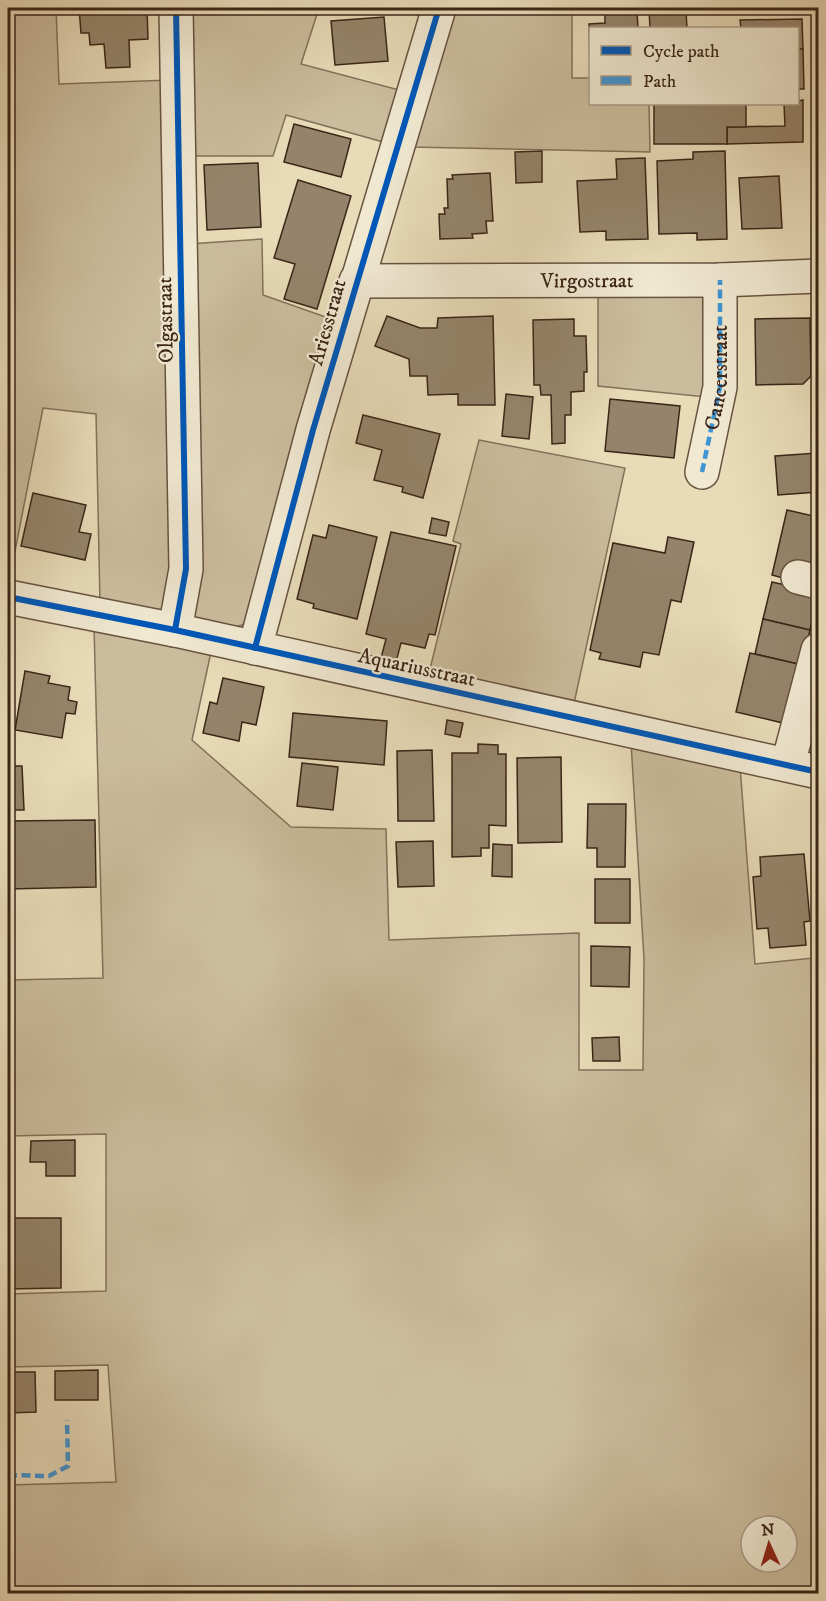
<svg xmlns="http://www.w3.org/2000/svg" width="826" height="1601" viewBox="0 0 826 1601" font-family="'IM FELL DW Pica',serif">
  <style>
    .green { fill: #cbbc9d; stroke: #84715a; stroke-width: 1.5; fill-rule: evenodd }
    .building { fill: #95846b; stroke: #3c2617; stroke-width: 1.5 }
    .lines { fill: none; stroke-linecap: round; stroke-linejoin: round }
    .minor-casing { stroke: #67533f; stroke-width: 36 }
    .minor { stroke: #f0e8d1; stroke-width: 33 }
    .quiet { stroke: #3f95d4; stroke-width: 4.5; stroke-dasharray: 9 4.5; stroke-linecap: butt }
    .cycleway-casing { stroke: #f0e8d1; stroke-width: 10 }
    .cycleway { stroke: #0057b8; stroke-width: 6 }
    .labels { text-anchor: middle; stroke-width: 4.5; stroke-linejoin: round; paint-order: stroke }
    .street-label { font-size: 21px; fill: #3c2617; stroke: #f0e8d1 }
  </style>
  <rect width="100%" height="100%" fill="#e8dbb8"/>
  <filter id="stains"><feTurbulence type="fractalNoise" baseFrequency=".00333" numOctaves="4"/><feColorMatrix values="0 0 0 0 .2 0 0 0 0 .09 0 0 0 0 .02 0 0 0 .5 -.17"/></filter>
  <radialGradient id="worn" r=".72"><stop offset=".6" stop-color="#630" stop-opacity="0"/><stop offset="1" stop-color="#630" stop-opacity=".3"/></radialGradient>
  <g class="green">
    <polygon points="8,8 56,8 59,84 171,80 178,566 167,618 100,603 96,414 43,408 8,587"/>
    <polygon points="184,8 399,8 318,11 301,64 403,91 387,143 286,115 273,156 185,156"/>
    <polygon points="451,8 572,8 572,78 590,78 590,104 649,104 650,152 409,147"/>
    <polygon points="262,239 263,295 334,320 245,624 236,627 187,620 188,244"/>
    <polygon points="598,289 711,292 706,397 598,386"/>
    <polygon points="479,440 625,468 573,708 428,677 461,544 453,541"/>
    <path d="M94,626L211,652L192,740L291,827L386,829L389,940L579,933V1070H643L644,959L631,742L740,766L755,964L813,958L814,1037L818,1038V1593H8V1485L116,1482L108,1365L8,1367V1294L106,1291V1134L8,1136V980L103,978ZM751,1526H787V1562H751Z"/>
  </g>
  <g class="building">
    <polygon points="79,8 147,8 148,39 129,40 130,67 106,68 104,44 90,45 89,33 81,33"/>
    <polygon points="649,8 681,8 681,12 686,11 687,28 650,28"/>
    <polygon points="637,10 638,28 590,28 590,69 589,24 605,23 605,11"/>
    <polygon points="814,16 818,16 818,54 815,54"/>
    <polygon points="384,17 388,61 335,65 331,21"/>
    <polygon points="802,19 803,49 798,49 798,28 741,28 740,20"/>
    <polygon points="798,49 803,49 804,89 798,89"/>
    <polygon points="803,100 803,142 727,144 727,127 785,126 784,104 798,104 798,101"/>
    <polygon points="654,104 746,104 746,127 727,127 727,144 654,144"/>
    <polygon points="294,124 351,139 341,177 284,162"/>
    <polygon points="542,151 542,182 516,183 515,152"/>
    <polygon points="725,151 727,239 697,240 697,233 659,234 657,161 693,159 693,152"/>
    <polygon points="645,158 648,239 606,240 606,231 580,232 577,181 617,179 616,159"/>
    <polygon points="258,163 261,227 207,230 204,165"/>
    <polygon points="490,173 493,221 486,221 487,233 472,234 473,238 440,239 439,214 445,214 444,208 448,208 447,179 453,179 452,175"/>
    <polygon points="812,173 818,173 818,228 814,228"/>
    <polygon points="779,176 782,228 742,229 739,178"/>
    <polygon points="298,180 351,196 317,309 284,299 295,264 274,258"/>
    <polygon points="387,316 420,328 437,328 438,318 493,316 495,405 458,405 458,394 428,395 427,376 410,376 409,359 375,346"/>
    <polygon points="810,318 811,376 803,384 756,385 755,319"/>
    <polygon points="574,319 574,336 586,336 587,372 584,372 584,391 571,392 571,415 565,415 565,443 552,444 551,395 541,395 540,385 534,385 533,320"/>
    <polygon points="506,394 533,397 529,439 502,436"/>
    <polygon points="610,399 680,406 674,458 605,451"/>
    <polygon points="363,415 440,434 423,498 402,492 403,487 374,480 382,450 356,443"/>
    <polygon points="818,453 818,492 778,495 775,456"/>
    <polygon points="33,493 86,505 79,532 91,534 85,560 21,546"/>
    <polygon points="787,510 818,517 818,571 790,580 772,575"/>
    <polygon points="432,518 449,522 446,536 429,533"/>
    <polygon points="329,525 377,537 357,619 313,608 314,604 297,599 313,535 326,538"/>
    <polygon points="391,532 456,546 435,635 429,634 425,648 401,643 396,662 381,658 386,639 366,634"/>
    <polygon points="668,537 694,542 681,602 671,600 659,655 643,652 640,667 599,659 601,653 590,650 613,543 665,553"/>
    <polygon points="772,582 818,592 810,630 763,619"/>
    <polygon points="763,619 810,630 802,665 755,654"/>
    <polygon points="750,653 798,664 783,723 736,712"/>
    <polygon points="25,671 50,676 48,683 70,687 68,700 77,702 75,714 66,713 62,738 15,730"/>
    <polygon points="223,678 264,687 256,725 242,722 239,741 203,733 210,702 217,704"/>
    <polygon points="293,713 387,721 384,765 289,757"/>
    <polygon points="447,720 463,723 460,737 445,734"/>
    <polygon points="478,744 498,745 498,754 506,754 506,826 489,825 489,848 481,848 481,856 452,857 452,753 478,753"/>
    <polygon points="432,750 434,821 398,821 397,751"/>
    <polygon points="561,757 562,842 518,843 517,758"/>
    <polygon points="302,763 338,767 333,810 297,806"/>
    <polygon points="8,766 22,766 24,810 8,810"/>
    <polygon points="588,804 626,804 625,867 597,867 597,848 587,848"/>
    <polygon points="95,820 96,887 8,889 8,821"/>
    <polygon points="433,841 434,886 398,887 396,842"/>
    <polygon points="493,844 512,845 512,877 492,876"/>
    <polygon points="804,854 810,921 804,922 806,945 770,948 768,928 757,929 753,877 761,876 760,857"/>
    <rect x="595" y="879" width="35" height="44"/>
    <polygon points="591,946 630,947 629,987 591,986"/>
    <polygon points="619,1037 620,1061 593,1061 592,1038"/>
    <polygon points="75,1140 75,1176 46,1176 46,1162 30,1162 31,1141"/>
    <polygon points="8,1218 61,1218 61,1288 8,1289"/>
    <polygon points="98,1370 98,1400 55,1400 55,1371"/>
    <polygon points="8,1372 35,1372 36,1412 8,1413"/>
  </g>
  <g class="lines">
    <defs>
      <g id="minor">
        <path id="s1" d="M356,281L720,280L818,276"/>
        <path id="s2" d="M702,472L720,387V280"/>
        <polyline points="798,577 818,582"/>
        <polyline points="8,597 175,630 818,772"/>
        <polyline points="175,630 186,569 176,8"/>
        <polyline points="255,648 313,430 439,8"/>
        <polyline points="788,764 818,650"/>
      </g>
    </defs>
    <use href="#minor" class="minor-casing"/>
    <use href="#minor" class="minor"/>
    <g class="quiet">
      <polyline points="702,472 720,387 720,280"/>
      <polyline points="8,1475 49,1476 68,1466 67,1420"/>
    </g>
    <defs>
      <g id="cycleway">
        <polyline points="8,597 175,630 818,772"/>
        <polyline points="175,630 186,569 176,8"/>
        <polyline points="255,648 313,430 439,8"/>
      </g>
    </defs>
    <use href="#cycleway" class="cycleway-casing"/>
    <use href="#cycleway" class="cycleway"/>
  </g>
  <g class="labels">
    <g class="street-label">
      <text dy="7" stroke="none"><textPath href="#s1" startOffset="231">Virgostraat</textPath></text>
      <text transform="translate(165 320) rotate(-91)" y="7">Olgastraat</text>
      <text transform="translate(327 322) rotate(-74)" y="7">Ariesstraat</text>
      <text dy="7" stroke="none"><textPath href="#s2" startOffset="96">Cancerstraat</textPath></text>
      <text transform="translate(417 667) rotate(12)" y="7">Aquariusstraat</text>
    </g>
  </g>
  <rect width="826" height="1601" fill="none" stroke="#e8dbb8" stroke-width="30"/>
  <rect x="9" y="9" width="808" height="1583" fill="none" stroke="#3c2617" stroke-width="3"/>
  <rect x="15" y="15" width="796" height="1571" fill="none" stroke="#3c2617" stroke-width="1.5"/>
  <rect x="589" y="27" width="210" height="78" fill="#f0e8d1" stroke="#a89a87" stroke-width="1.5"/>
  <rect x="601" y="46" width="30" height="9" fill="#0057b8" stroke="#a89a87" stroke-width="1.5"/>
  <text x="643" y="57" font-size="18" fill="#3c2617">Cycle path</text>
  <rect x="601" y="76" width="30" height="9" fill="#3f95d4" stroke="#a89a87" stroke-width="1.5"/>
  <text x="643" y="87" font-size="18" fill="#3c2617">Path</text>
  <g transform="translate(769 1544) rotate(356)"><circle r="28" fill="#f0e8d1" stroke="#a89a87" stroke-width="1.5"/>
  <path d="M0-4.5L10 22L0 15L-10 22Z" fill="#8f2418"/>
  <text y="-9" font-size="16" font-weight="bold" text-anchor="middle" fill="#3c2617">N</text>
  </g>
  <rect width="100%" height="100%" filter="url(#stains)"/>
  <rect width="100%" height="100%" fill="url(#worn)"/>
</svg>
